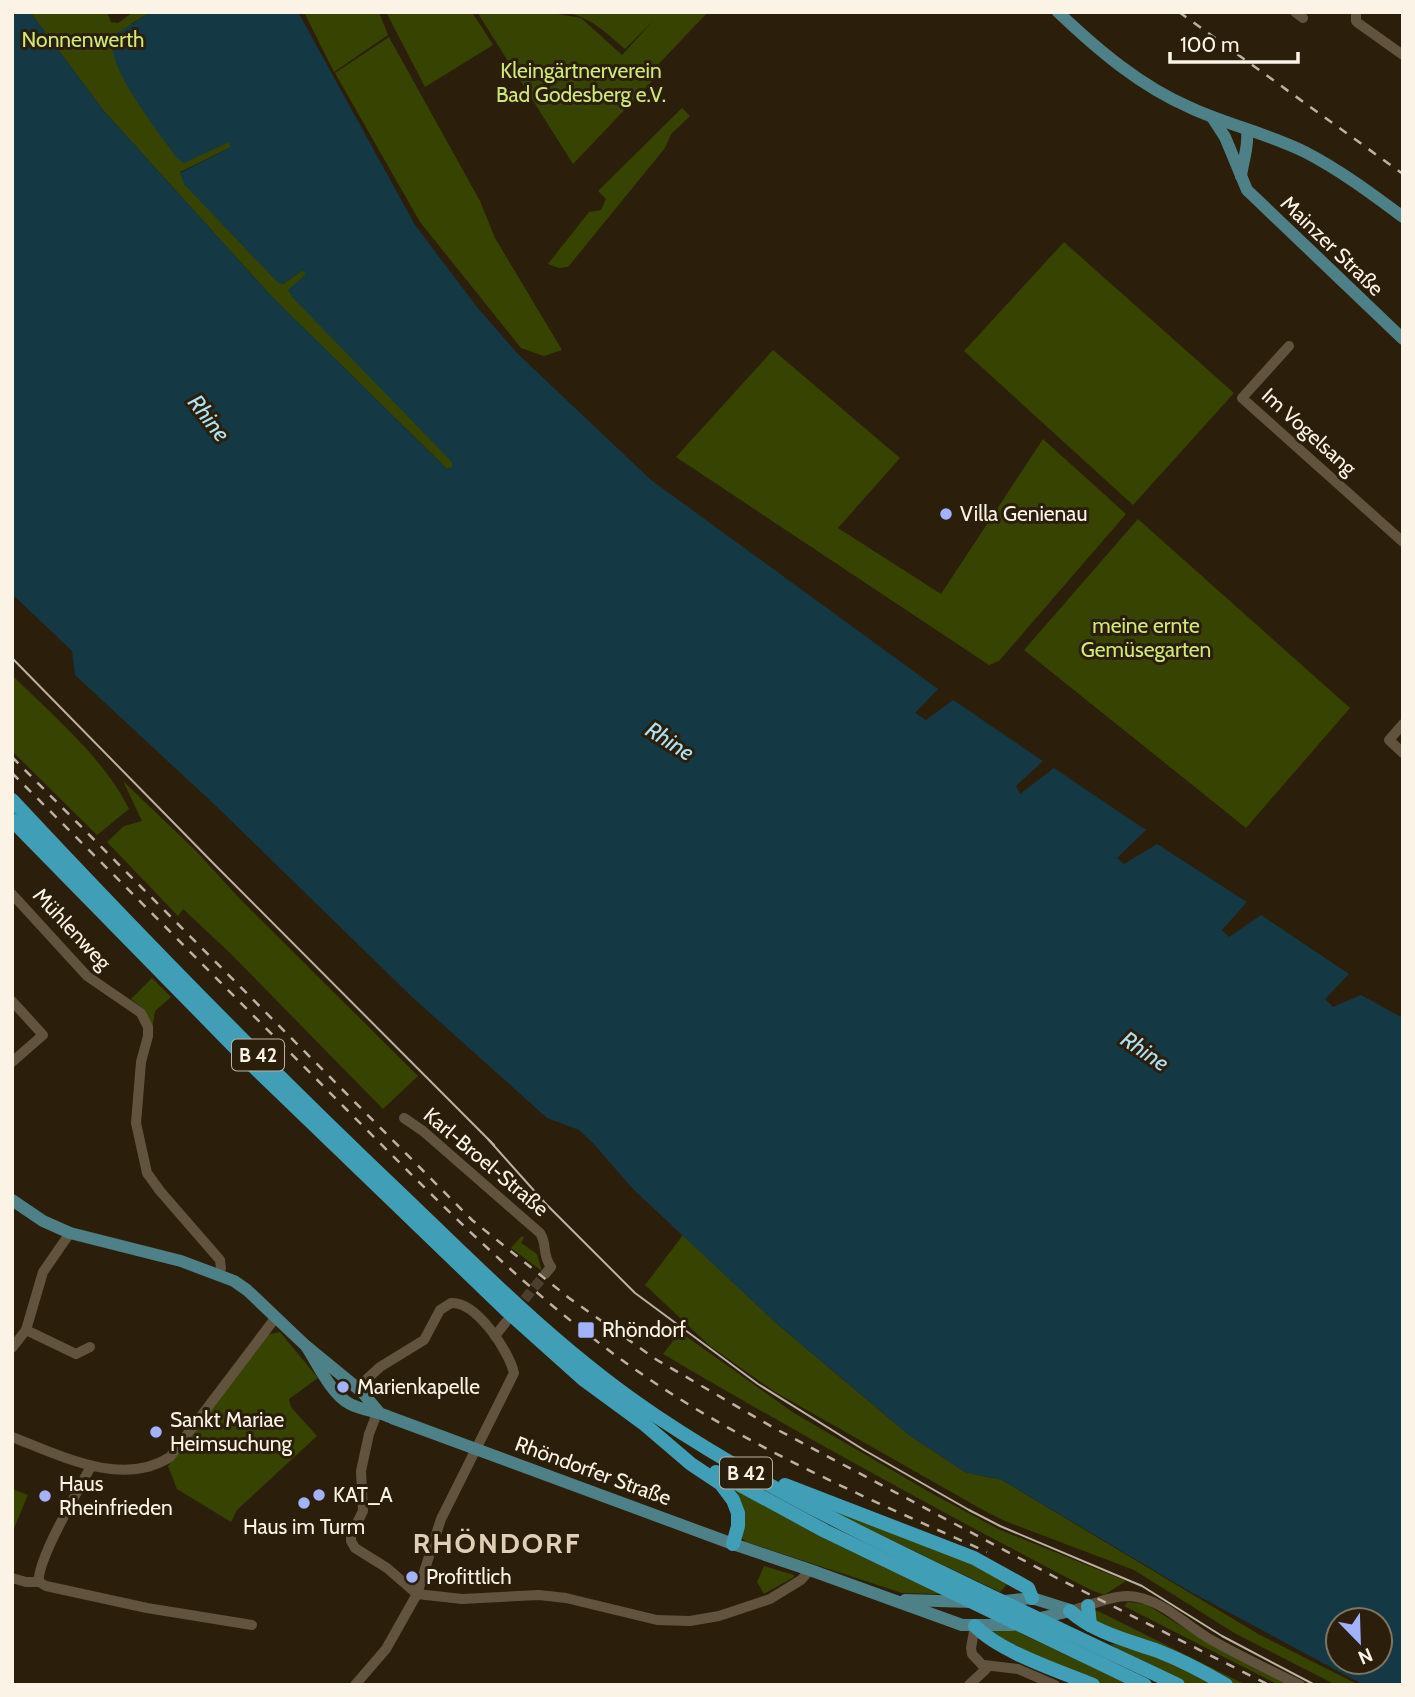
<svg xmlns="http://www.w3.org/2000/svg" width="1415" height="1697" viewBox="0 0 1415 1697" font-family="Cabin,sans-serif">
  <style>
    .green { fill: #374300 }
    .water { fill: #143844; fill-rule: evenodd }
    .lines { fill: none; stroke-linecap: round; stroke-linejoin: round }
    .minor-tunnel { stroke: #4a3f2c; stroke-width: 10; stroke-dasharray: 10 5; stroke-linecap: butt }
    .minor { stroke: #61533e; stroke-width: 10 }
    .major { stroke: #4e8087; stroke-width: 12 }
    .highway { stroke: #419eb7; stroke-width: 14 }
    .tram { stroke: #bcb2a3; stroke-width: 2 }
    .rail { stroke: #bcb2a3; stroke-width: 2.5; stroke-dasharray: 9 9; stroke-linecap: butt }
    .poi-dot { fill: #a3b2fd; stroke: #2b1f0b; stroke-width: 2.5 }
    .labels { text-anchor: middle; stroke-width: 6; stroke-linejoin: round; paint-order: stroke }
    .shield { fill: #2b1f0b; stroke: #bdb3a4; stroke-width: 2 }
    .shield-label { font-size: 19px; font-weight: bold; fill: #fbf3e6 }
    .park-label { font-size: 21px; fill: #cde976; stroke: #2b1f0b }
    .street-label { font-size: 21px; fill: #fbf3e6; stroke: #2b1f0b }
    .poi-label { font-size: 21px; fill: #fbf3e6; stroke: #2b1f0b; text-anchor: start }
    .water-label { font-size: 23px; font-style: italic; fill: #afe1f4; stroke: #2b1f0b }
    .district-label { font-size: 28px; font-weight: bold; letter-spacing: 2px; fill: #dfcfb7; stroke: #2b1f0b }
  </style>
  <rect width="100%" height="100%" fill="#2b1f0b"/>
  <g class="green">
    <polygon points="30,12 107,12 111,22 118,23 133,12 151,12 131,24 229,141 231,147 180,172 283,284 303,270 306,274 452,462 453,467 447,469 272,297 103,110"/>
    <polygon points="304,12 379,12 388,35 334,72"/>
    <polygon points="386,12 472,12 493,45 425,87"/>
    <path d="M477,12H546L581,18L622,55L654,20L625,49C606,33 590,16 563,12H708L651,72L652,81L573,164Z"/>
    <polygon points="389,37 480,201 495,238 562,350 544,356 521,348 420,222 335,73"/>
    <polygon points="682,108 690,116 671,134 665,148 568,267 559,268 548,264 589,212 601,210 606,199 598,191"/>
    <polygon points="1064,242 1234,393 1133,505 964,351"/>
    <polygon points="773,350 900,458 838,528 941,594 1043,439 1126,514 999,661 989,665 676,457"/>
    <polygon points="1138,519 1350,708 1246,828 1024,650"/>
    <path d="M12,675C52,715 105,759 129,809L97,835L12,751Z"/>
    <polygon points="123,781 197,852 240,899 418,1076 383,1109 230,953 183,909 178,916 107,842 124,826 142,821"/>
    <polygon points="152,978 171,997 155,1011 152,1030 145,1010 131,999"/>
    <polygon points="683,1235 776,1323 909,1435 965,1472 1002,1480 1260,1635 1359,1685 1336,1685 1236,1634 1134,1570 1005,1521 983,1510 775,1392 710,1346 645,1285"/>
    <polygon points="522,1236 524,1238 521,1243 537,1254 542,1271 511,1248"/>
    <polygon points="280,1332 318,1378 289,1399 291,1407 317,1436 237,1510 231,1522 177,1489 168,1466 266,1335"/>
    <path d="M680,1332L794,1413L931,1493L998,1529L1126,1581L1104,1595L1091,1590C946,1515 804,1437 663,1354Z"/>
    <polygon points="12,1489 28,1495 12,1533"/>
    <polygon points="736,1491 940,1594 902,1593 746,1542 741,1537 740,1503"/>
    <polygon points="803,1498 947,1553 1010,1581 1000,1592"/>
    <polygon points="764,1566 794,1575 794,1577 764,1594 757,1582"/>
    <polygon points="1128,1602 1146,1604 1202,1639 1291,1685 1279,1685 1124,1606"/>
    <polygon points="1095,1611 1098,1611 1246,1685 1235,1685 1194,1661 1098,1624 1092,1613"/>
    <polygon points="1013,1629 1026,1636 1130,1685 1106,1685 1051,1664 988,1631"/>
    <path d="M1110,1644C1145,1643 1186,1670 1216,1685H1190L1121,1652Z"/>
  </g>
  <path class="water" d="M12,12H30L103,110L272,297L447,469L452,467V462L293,298L288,290L306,274L303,270L283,284L278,283L184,184L180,173L231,147L229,142L184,163L177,158C160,134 103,63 113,36L151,12H298L415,225L477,307L517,353L651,480L938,689L915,713L926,720L953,700L1043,761L1016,786L1020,794L1054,768L1146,830L1117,858L1124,864L1157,844L1247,902L1222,930L1229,937L1261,915L1349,974L1325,999L1333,1007L1361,995L1403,1018V1685H1364L1189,1591L1002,1480L965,1472L909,1435L776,1323L633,1189L593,1143L579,1130L547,1118L411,996L215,805L75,675L72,651L12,594ZM1338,1620H1380V1662H1338Z"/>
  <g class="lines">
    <polyline class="minor-tunnel" points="515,1311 546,1273"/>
    <g class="minor">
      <polyline points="1295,12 1303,18"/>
      <polyline points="1356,12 1356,21 1358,23 1403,55"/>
      <polyline points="1289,346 1242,398 1403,542"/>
      <polyline points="1403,724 1389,740 1403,753"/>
      <polyline points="12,894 87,976 141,1013 148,1027 148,1036 141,1062 136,1123 147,1173 160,1191 220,1260 221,1268 218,1274"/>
      <polyline points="12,1001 43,1035 12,1062"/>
      <path d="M404,1118L423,1131L540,1233C548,1245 541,1253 551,1267L546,1273"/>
      <polyline points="26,1330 76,1354 90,1347"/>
      <polyline points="495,1336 506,1322"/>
      <polyline points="12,1348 26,1330 43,1272 70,1233"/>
      <polyline points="378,1411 369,1434 361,1471 363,1511 351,1535 351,1541 355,1548 387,1568 417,1594 462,1599 539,1595 566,1598 657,1620 690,1621 719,1616 770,1599 801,1580 810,1570"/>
      <path d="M12,1437C59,1455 122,1488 170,1457L276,1317"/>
      <polyline points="12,1578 26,1582 39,1582 46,1586 147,1608 252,1625"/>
      <path d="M39,1582C36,1561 80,1488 91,1466"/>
      <path d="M1070,1611C1089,1606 1109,1596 1128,1596C1159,1597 1183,1623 1208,1638C1238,1655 1269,1670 1300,1685"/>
      <polyline points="984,1665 1018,1669 1055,1685"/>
      <path d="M355,1685L386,1649L417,1594L441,1519L514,1373C509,1351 476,1301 451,1303L440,1310L424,1340L380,1367L357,1388"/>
      <polyline points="969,1685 986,1669 972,1654 971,1648 975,1626"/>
    </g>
    <g class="major">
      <path d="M1058,12C1098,50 1140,86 1191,108C1228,125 1269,134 1305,152C1340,170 1372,194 1403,217"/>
      <polyline points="1212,117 1225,137 1247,190 1403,339"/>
      <path d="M1241,176C1243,160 1249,147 1247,130"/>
      <polyline points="12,1200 43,1221 70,1233 181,1261 234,1281 247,1290 306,1346 362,1392 378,1411"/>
      <path d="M306,1346C318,1364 331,1394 350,1404C364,1411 378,1411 392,1418L733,1544L810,1570L962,1625H1012L1070,1611"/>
      <polyline points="905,1600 971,1602"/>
      <polyline points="996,1602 1032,1598 1070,1610"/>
    </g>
    <g class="highway">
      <path d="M12,800C139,936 269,1069 404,1197C484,1274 564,1355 656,1416C747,1477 845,1526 943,1573C1021,1611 1100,1648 1178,1685"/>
      <polyline points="12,820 254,1067 506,1310 583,1379 643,1423 691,1464 721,1484 733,1500 738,1513 738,1526 733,1544"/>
      <polyline points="716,1472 825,1531 1145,1685"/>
      <polyline points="785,1485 974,1558 1028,1588 1032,1598"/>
      <polyline points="1088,1606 1090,1625"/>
      <path d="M1070,1611C1095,1633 1127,1640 1158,1651C1181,1660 1204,1672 1226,1685"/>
      <path d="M975,1626C1000,1652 1059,1671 1093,1685"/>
    </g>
    <g class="tram">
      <polyline points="12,658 216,866 494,1145"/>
      <polyline points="488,1139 546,1204 635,1293 758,1384 864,1450 969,1510 1000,1526 1142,1586 1222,1636 1315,1685"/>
    </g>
    <g class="rail">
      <polyline points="1179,12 1403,174"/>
      <polyline points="12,757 472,1220 569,1298 657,1360 774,1428 1055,1577 1269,1685"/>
      <path d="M12,773C124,885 235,997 347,1110C445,1208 533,1300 649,1379C754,1450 871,1500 987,1552"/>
    </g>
  </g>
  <g class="poi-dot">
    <circle cx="946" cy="514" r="7"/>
    <rect x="577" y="1321" width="18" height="18" rx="3.5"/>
    <circle cx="343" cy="1387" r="7"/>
    <circle cx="156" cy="1432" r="7"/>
    <circle cx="319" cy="1495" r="7"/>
    <circle cx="45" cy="1496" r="7"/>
    <circle cx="304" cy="1503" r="7"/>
    <circle cx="412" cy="1577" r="7"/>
  </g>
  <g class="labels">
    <g class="shield">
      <rect x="232" y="1039.5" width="52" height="31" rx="5"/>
      <rect x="720" y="1457.5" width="52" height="31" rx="5"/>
    </g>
    <g class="shield-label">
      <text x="258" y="1062">B 42</text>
      <text x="746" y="1480">B 42</text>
    </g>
    <g class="park-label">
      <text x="83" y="47">Nonnenwerth</text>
      <text x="581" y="78">Kleingärtnerverein<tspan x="581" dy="24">Bad Godesberg e.V.</tspan></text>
      <text x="1146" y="633">meine ernte<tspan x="1146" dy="24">Gemüsegarten</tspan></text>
    </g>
    <g class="street-label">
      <text transform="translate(1332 246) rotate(44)" y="7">Mainzer Straße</text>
      <text transform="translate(1309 432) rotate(42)" y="7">Im Vogelsang</text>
      <text transform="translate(72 929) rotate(47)" y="7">Mühlenweg</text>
      <text transform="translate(486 1162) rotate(40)" y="7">Karl-Broel-Straße</text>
      <text transform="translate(593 1471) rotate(20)" y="7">Rhöndorfer Straße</text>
    </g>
    <g class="poi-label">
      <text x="960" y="521">Villa Genienau</text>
      <text x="602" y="1337">Rhöndorf</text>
      <text x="357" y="1394">Marienkapelle</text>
      <text x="170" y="1427">Sankt Mariae<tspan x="170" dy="24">Heimsuchung</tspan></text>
      <text x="59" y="1491">Haus<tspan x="59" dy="24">Rheinfrieden</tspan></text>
      <text x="333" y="1502">KAT_A</text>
      <text x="304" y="1534" text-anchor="middle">Haus im Turm</text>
      <text x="426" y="1584">Profittlich</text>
    </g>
    <g class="water-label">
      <text transform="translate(209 418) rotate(52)" y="8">Rhine</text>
      <text transform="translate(670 741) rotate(32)" y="8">Rhine</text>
      <text transform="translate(1145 1051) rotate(34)" y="8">Rhine</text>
    </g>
    <g class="district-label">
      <text x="497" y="1553">RHÖNDORF</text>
    </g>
  </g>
  <rect width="1415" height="1697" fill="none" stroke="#fbf3e6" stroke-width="28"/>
  <g transform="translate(1359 1641) rotate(157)"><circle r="33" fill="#2b1f0b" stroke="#7e7463" stroke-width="2"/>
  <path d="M0-5L12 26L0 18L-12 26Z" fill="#a3b2fd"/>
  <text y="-10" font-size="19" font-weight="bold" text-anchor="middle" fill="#fbf3e6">N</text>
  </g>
  <path d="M1170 52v10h128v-10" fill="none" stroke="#fbf3e6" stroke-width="3.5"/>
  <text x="1180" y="52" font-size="21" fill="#fbf3e6" stroke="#2b1f0b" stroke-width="5" paint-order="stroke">100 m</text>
</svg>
